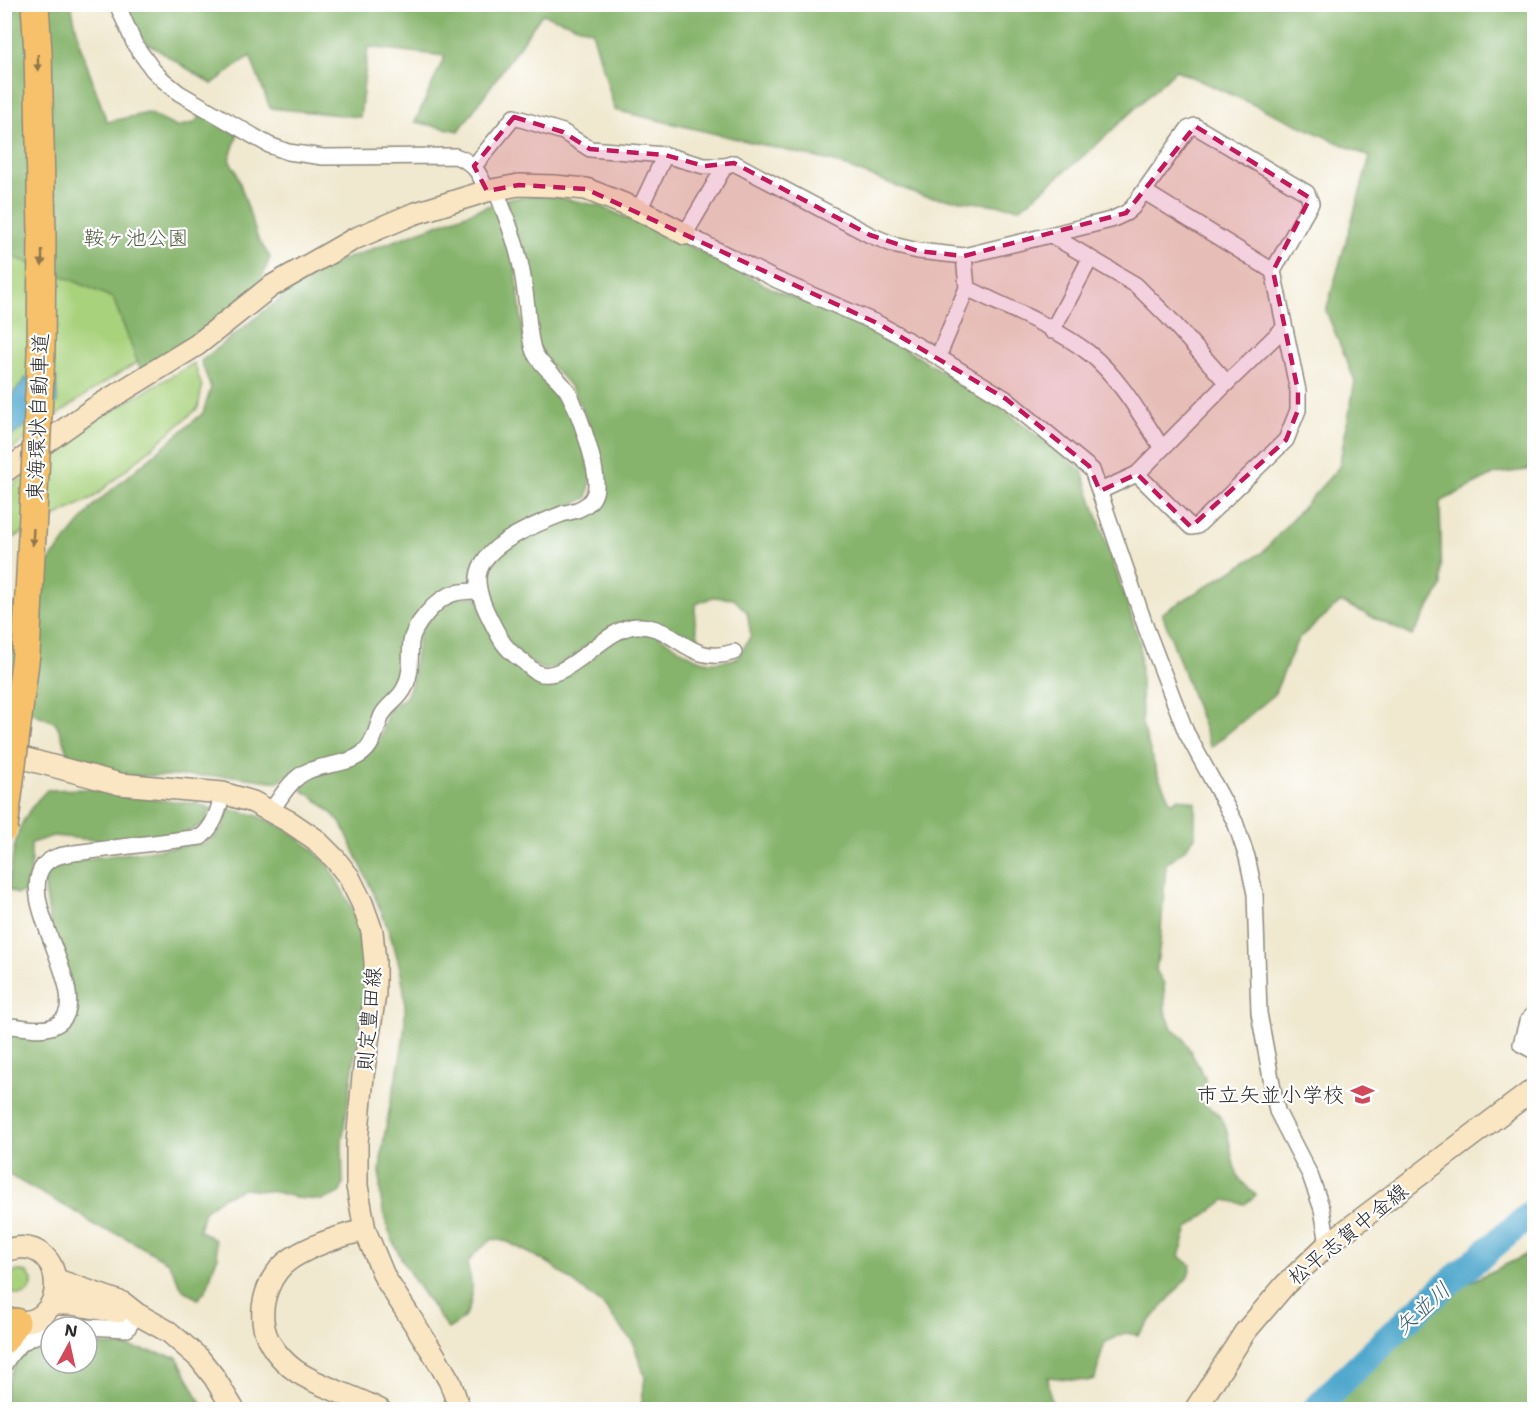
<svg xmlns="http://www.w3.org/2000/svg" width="1539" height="1414" viewBox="0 0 1539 1414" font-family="'Shantell Sans','Klee One',sans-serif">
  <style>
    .green { fill: #a9d27d; stroke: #6a7e54; stroke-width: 1.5 }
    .forest { fill: #86b46c; stroke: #58704c; stroke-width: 1.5 }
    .water { fill: #50a7cd; stroke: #3e697c; stroke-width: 1.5 }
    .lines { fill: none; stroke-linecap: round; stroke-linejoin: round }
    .river { stroke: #50a7cd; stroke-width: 27 }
    .street-casing { stroke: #8e8a7d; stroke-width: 18 }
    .secondary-casing { stroke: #8e8a7d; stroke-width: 24 }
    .highway-casing { stroke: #8e8a7d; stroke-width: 30 }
    .street { stroke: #fff; stroke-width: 15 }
    .secondary { stroke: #fbe6c4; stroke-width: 21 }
    .highway { stroke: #f6c16b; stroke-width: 27 }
    .highway-bridge-casing { stroke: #8e8a7d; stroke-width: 30; stroke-linecap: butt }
    .highway-bridge { stroke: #f6c16b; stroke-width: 27 }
    .oneway { fill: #90764b }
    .marked { fill: #c2185b; fill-opacity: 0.2; stroke: #c2185b; stroke-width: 4.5; stroke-dasharray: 12 8; stroke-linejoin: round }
    .labels { text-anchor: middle; stroke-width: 4.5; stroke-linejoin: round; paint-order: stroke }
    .park-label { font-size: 21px; fill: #515d44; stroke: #fff }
    .street-label { font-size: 21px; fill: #2b2b2b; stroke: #fff }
    .poi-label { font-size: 21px; fill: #2b2b2b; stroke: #fff; text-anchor: end }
    .water-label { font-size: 22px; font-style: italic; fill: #3c6374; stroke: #fff }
  </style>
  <rect width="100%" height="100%" fill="#fff"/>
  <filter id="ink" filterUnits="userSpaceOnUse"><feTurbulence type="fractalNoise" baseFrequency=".0167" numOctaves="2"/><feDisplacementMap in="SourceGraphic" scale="12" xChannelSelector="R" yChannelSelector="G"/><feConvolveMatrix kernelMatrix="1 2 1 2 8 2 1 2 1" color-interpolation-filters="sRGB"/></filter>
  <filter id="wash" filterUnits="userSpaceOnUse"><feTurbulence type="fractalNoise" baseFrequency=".008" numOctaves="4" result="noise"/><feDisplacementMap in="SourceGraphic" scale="24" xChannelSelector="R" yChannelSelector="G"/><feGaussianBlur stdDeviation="1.35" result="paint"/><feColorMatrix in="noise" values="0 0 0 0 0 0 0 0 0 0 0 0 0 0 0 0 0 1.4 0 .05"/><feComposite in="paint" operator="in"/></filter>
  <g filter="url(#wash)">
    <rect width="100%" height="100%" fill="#f0e8cf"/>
    <g class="green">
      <path d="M5,144L165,347C106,378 57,414 5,455Z"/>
      <polygon points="194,363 202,387 198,408 94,497 5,542 5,491 101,417"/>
      <circle cx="20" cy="1283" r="12"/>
    </g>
    <g class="forest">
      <polygon points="4,5 71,5 81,48 107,122 148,113 176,127 194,123 204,112 238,133 229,160 236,171 258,239 270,257 260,283 204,330 141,371 113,298 58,274 5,254"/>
      <polygon points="116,5 1534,5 1534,469 1495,474 1440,502 1442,586 1412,636 1341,602 1298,639 1274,695 1211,747 1162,613 1263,552 1339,467 1355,381 1326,311 1370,157 1176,70 1094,147 1021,208 923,196 831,161 615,110 592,31 542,14 459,131 415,122 445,56 368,47 360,117 270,108 250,56 212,84 145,42"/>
      <path d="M534,196L556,197L600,206L688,245L773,289L880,334L1001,407L1082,471L1140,642L1142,724L1157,773L1171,803L1179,798L1195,802V837L1184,850L1166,864L1160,944L1156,970L1164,984L1165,1011L1173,1030L1183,1038L1205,1078V1105C1208,1108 1214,1110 1217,1113C1234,1131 1227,1162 1242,1182C1246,1186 1252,1191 1256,1195L1245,1204L1225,1200L1188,1228L1179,1256L1191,1265L1188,1277L1138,1335L1125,1333L1104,1343L1095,1379L1087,1381L1048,1377L1052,1409H641L645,1377L633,1342L604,1306L550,1264L508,1242L493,1239L476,1252L467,1264C472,1282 476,1301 464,1317C460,1322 453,1326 448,1329C418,1286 382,1242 380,1187C379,1159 386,1128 391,1101C398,1070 406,1039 405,1006C404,948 366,879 343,826C331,811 318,799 301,789L310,774L344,767L372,751L380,737L387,715L392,707L406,697L411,685L420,629L445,603L456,598L477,596C493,638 505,673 555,680C574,667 604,641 625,634C657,623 675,652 701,660C714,664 725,661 738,658L751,635L747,612L734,599L713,597L696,604C693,621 696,634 704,649C682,639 663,624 638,622C601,619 564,679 540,668C514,655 505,639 494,614C491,606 484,597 483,589C477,554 530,529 558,522C567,519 580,519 588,514C596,509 600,499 601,490C605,468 585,412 573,391C564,375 547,366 539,349C531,331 533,310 530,291C524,259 515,229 506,199Z"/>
      <polygon points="496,203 516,269 523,333 563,396 586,457 591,479 587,498 515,530 472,585 421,613 401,687 373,731 356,752 302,768 285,776 279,782 232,776 136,776 76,763 68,755 61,734 56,723 27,710 5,704 4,605 34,603 47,563 95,504 203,413 211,388 201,361 295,287 332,264"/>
      <path d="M89,789L157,800L194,803L212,809L204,824L184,833L162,837L106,841L53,836L31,843V870L26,892L17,894L8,889C14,845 14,822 47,790Z"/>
      <path d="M228,809L256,815L286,829L309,846L327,864L338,882L358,920L365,960L363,1002L342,1142L343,1184L340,1193L323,1200L297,1198L276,1192L243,1189L223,1197L204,1211L199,1230L215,1240L218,1257C207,1275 215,1283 198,1299L183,1290L168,1262L121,1235L94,1226L85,1217L5,1173V1034C16,1033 27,1036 39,1036C56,1036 74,1021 75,1003L50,922L44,881L48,873L58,864L70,861L206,843C221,832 224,827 228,809Z"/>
      <polygon points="1534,1251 1534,1409 1307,1409 1362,1364 1468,1283"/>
      <path d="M87,1343L133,1348L177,1357L204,1409H5C4,1389 10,1359 32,1349C37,1347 45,1346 51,1345V1363H87Z"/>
    </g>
    <polygon class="water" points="56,377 57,402 8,439 9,444 5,447 5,403 26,378"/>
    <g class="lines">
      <path class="river" d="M1315,1410C1382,1338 1458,1274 1534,1212"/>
    </g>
  </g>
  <g filter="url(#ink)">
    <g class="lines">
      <defs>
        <g id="street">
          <path d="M117,4L135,45L153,70L163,80L179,93L269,145L288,152L323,157L455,156C474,162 480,174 487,191"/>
          <polyline points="474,166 514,117 563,132 590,149 665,155 704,166 725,166 734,163 870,235 897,246 918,251 964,256 1111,220 1126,213 1132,208 1188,129 1195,126 1307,193 1311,203 1273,271 1298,391 1298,410 1286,440 1197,526 1191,527 1137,474"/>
          <polyline points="725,166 685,234 777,280 879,324 938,357 1006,399 1092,470 1146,628 1186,732 1235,822 1247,857 1255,894 1259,1013 1277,1111 1310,1175 1322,1209 1328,1244"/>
          <path d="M496,190C504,212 514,235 519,258C524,277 526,298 528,317C529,328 530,342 534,352C542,369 561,378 569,394C579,412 597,465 596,485C596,495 592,502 583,507C577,511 569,512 562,514C536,524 481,545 478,577C477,597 490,619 499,636C505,648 514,655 524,662C528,666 533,671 538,673C567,684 604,627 637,626C677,625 688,667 734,652"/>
          <polyline points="1145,192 1273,271"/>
          <polyline points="639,210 665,155"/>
          <polyline points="1051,235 1136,285 1169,318 1227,383 1137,474 1100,491"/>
          <path d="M967,288C1007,308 1052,325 1089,353C1119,377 1141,416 1162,448"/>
          <polyline points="1052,331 1090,259"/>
          <polyline points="938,357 967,288 964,256"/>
          <polyline points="1227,383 1284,328"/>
          <path d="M271,811C281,797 291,778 308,771C327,763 358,765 370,745C376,735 378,724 382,715C388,704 400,699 405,687C413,669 409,659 411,642C413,626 436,599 452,594C460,591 471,591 479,591"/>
          <polyline points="1534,1013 1527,1022 1521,1044 1534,1051"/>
          <path d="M4,1026C19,1025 36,1032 51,1027C106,1008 12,903 44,865C52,856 63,855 74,853L201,837C215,825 218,811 223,793"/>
          <polyline points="86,1327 127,1329 137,1314"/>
          <path d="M4,1365C15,1345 29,1335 51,1332"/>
        </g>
        <g id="secondary">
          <polyline points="4,472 93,409 197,345 270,287 354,239 413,214 487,191 519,185 554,186 586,189 639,210 685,234"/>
          <polyline points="4,753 120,784 223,793 253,802 290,822 315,839 335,859 349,877 362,903 372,931 375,962 375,994 363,1076 357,1143 357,1186 365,1230 385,1278 435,1356 450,1382 460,1410"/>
          <path d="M365,1230C340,1236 314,1244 292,1258C270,1272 259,1302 264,1327C267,1344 282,1361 296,1371C321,1388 353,1395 380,1410"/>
          <path d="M4,1251C73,1227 72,1343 4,1318"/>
          <polyline points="57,1280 123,1303 137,1314 169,1332 199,1358 214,1377 234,1410"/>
          <polyline points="52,1304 71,1304 118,1312"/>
          <polyline points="1195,1410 1245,1332 1285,1285 1328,1244 1534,1089"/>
        </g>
        <polyline id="highway" points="4,1340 16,1322"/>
      </defs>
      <use href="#street" class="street-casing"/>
      <use href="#secondary" class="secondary-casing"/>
      <use href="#highway" class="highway-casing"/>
      <use href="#street" class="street"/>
      <use href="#secondary" class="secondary"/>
      <use href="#highway" class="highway"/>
      <defs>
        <polyline id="highway-bridge" points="4,828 26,654 41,354 42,232 38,53 35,4"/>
      </defs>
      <use href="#highway-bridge" class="highway-bridge-casing"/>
      <use href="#highway-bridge" class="highway-bridge"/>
    </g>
    <defs><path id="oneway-solid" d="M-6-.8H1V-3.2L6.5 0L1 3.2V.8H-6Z" transform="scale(1.5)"/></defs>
    <g class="oneway">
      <use href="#oneway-solid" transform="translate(38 63) rotate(89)"/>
      <use href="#oneway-solid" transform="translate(42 258) rotate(90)"/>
      <use href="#oneway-solid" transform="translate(33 537) rotate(93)"/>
    </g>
  </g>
  <path class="marked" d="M514,117L563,132L590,149L665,155L704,166L734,163L870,235L918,251L964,256L1126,213L1195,126L1310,198L1273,271L1298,391V410L1286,440L1191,527L1137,474L1100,491L1089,466L1006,399L879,324L586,189L519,185L487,191L474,166Z"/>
  <defs>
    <symbol id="school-bare" viewBox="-9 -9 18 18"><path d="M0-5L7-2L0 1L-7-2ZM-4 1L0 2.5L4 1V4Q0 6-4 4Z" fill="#d1495b" stroke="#fff" stroke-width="2.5" paint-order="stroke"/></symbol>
  </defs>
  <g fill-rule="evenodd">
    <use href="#school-bare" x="1346" y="1078" width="33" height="33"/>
  </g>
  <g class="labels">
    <g class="park-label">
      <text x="136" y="245">鞍ヶ池公園</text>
    </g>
    <g class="street-label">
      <text transform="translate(38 417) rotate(-88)" y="7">東海環状自動車道</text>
      <text transform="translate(369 1019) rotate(-85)" y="7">則定豊田線</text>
      <text transform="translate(1348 1234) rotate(-39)" y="7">松平志賀中金線</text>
    </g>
    <g class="poi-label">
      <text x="1344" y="1102">市立矢並小学校</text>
    </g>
    <g class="water-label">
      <text transform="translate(1422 1308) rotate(-42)" y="8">矢並川</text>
    </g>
  </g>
  <rect width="1539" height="1414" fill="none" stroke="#fff" stroke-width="24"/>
  <g transform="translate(69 1345) rotate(8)"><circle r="28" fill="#ffffff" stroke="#aaaaaa" stroke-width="1.5"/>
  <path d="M0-4.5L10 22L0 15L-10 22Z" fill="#d1495b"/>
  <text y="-9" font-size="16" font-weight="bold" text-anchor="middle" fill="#2b2b2b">N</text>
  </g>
</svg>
